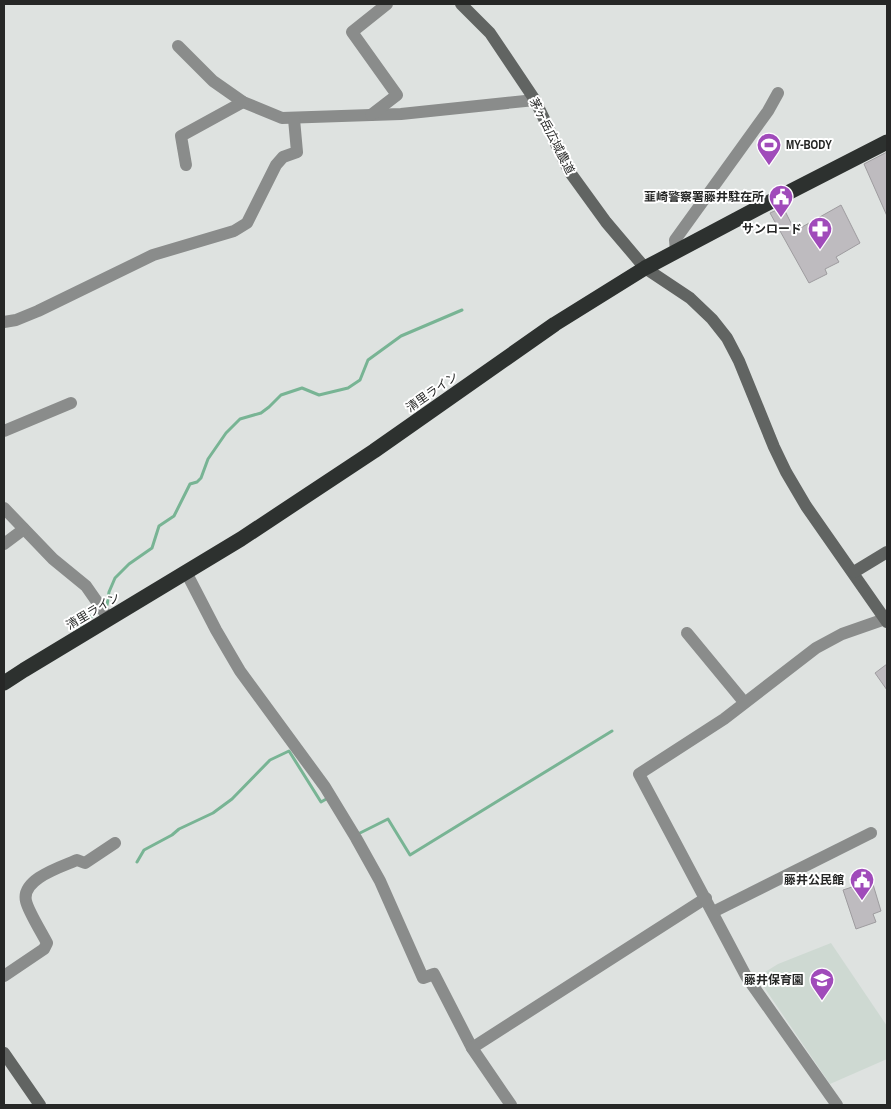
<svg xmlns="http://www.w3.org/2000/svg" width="891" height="1109" viewBox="0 0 891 1109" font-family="'Archivo Narrow','Noto Sans JP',sans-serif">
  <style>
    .built { fill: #ced9d2 }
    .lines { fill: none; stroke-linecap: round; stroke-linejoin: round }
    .stream { stroke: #78b494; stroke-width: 3 }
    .building { fill: #bebbbf; stroke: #9e9c9f }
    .street { stroke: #8a8c8b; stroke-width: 12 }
    .secondary { stroke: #616462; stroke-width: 12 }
    .highway { stroke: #2d312f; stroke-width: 15 }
    .labels { text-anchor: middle; stroke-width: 4; stroke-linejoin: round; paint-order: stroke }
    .street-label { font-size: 12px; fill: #262726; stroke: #fff }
    .poi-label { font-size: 12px; font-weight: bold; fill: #262726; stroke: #fff; text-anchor: end }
  </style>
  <rect width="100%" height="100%" fill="#dee2e0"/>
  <polygon class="built" points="831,943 887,1026 887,1059 830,1084 757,977 778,964"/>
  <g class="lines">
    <g class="stream">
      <polyline points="104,607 107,605 109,592 115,578 129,564 152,548 159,526 174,516 190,484 197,482 201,478 208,459 226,433 240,419 261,413 269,407 281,395 302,388 319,395 348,388 360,380 368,360 401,336 462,310"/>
      <polyline points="80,625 99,611"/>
      <polyline points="358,834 388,819 410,855 612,731"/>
      <polyline points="137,862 144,850 172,835 179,829 213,813 232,799 270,760 289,751 321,802 328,798"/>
    </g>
  </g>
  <g class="building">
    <polygon points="887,152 887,216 864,164"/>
    <polygon points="841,205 860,243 836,257 839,262 825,269 827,274 809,283 770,213 783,207 795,231"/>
    <polygon points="887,664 887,690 875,673"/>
    <polygon points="869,871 881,911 873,914 876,922 856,929 843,890 852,887 850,879"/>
  </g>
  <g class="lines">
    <g class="street">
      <polyline points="178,46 213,81 243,102 282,118 401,114 535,100"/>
      <polyline points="371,115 397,95 352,32 387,4"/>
      <polyline points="186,165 181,136 243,102"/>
      <polyline points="676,251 675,240 768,111 778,93"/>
      <polyline points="4,322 16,320 38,311 153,255 234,231 247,223 276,165 283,157 297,152 294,119"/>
      <polyline points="4,431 71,403"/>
      <polyline points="4,508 53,559 86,586 109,619"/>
      <polyline points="4,544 24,529"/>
      <polyline points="186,572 216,630 240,671 325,787 356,838 380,881 423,978 434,974 472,1048"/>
      <polyline points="687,633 744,702"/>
      <polyline points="713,912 871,833"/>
      <path d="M4,976L44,949L47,943C42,933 28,911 26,901C21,879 61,867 77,860L85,863L115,843"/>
      <polyline points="511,1105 472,1048 706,898"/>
      <polyline points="837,1105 746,976 639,774 724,719 816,648 842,634 885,619"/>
    </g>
    <g class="secondary">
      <polyline points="461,4 490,33 535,100 569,171 606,222 645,268 690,298 712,319 727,338 739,361 774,447 786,472 806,506 887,622"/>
      <polyline points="854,572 887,552"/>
      <polyline points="4,1053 40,1105"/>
    </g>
    <polyline class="highway" points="4,683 24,670 241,539 374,451 555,324 645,268 762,206 887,142"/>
  </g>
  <defs>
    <symbol id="stadium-pin" viewBox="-11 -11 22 30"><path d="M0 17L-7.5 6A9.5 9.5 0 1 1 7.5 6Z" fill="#a04bba" stroke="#fff"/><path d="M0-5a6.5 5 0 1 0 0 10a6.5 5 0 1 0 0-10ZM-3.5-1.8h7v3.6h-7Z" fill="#fff"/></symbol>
    <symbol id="civic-pin" viewBox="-11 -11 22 30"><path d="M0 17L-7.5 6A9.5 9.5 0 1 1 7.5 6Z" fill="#a04bba" stroke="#fff"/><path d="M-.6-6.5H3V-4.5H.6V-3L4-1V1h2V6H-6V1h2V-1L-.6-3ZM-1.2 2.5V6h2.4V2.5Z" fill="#fff"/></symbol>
    <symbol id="pharmacy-pin" viewBox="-11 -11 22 30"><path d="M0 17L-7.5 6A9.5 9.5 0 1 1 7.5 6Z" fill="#a04bba" stroke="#fff"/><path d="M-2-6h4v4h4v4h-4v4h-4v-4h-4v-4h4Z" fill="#fff"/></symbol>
    <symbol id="school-pin" viewBox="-11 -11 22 30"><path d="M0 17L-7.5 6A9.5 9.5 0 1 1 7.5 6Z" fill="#a04bba" stroke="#fff"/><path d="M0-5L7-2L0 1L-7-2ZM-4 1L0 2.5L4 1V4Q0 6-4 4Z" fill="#fff"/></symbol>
  </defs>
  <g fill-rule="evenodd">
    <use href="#stadium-pin" x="755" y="131" width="28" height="38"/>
    <use href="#civic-pin" x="767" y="183" width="28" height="38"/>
    <use href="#pharmacy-pin" x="806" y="215" width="28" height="38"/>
    <use href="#civic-pin" x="848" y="866" width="28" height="38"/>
    <use href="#school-pin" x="808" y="966" width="28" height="38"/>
  </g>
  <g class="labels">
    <g class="street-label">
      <text transform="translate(552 136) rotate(63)" y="4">茅ヶ岳広域農道</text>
      <text transform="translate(432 392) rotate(-35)" y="4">清里ライン</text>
      <text transform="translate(93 611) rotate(-31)" y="4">清里ライン</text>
    </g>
    <g class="poi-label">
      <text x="786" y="149" text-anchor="start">MY-BODY</text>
      <text x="764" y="201">韮崎警察署藤井駐在所</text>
      <text x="802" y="233">サンロード</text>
      <text x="844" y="884">藤井公民館</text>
      <text x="804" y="984">藤井保育園</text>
    </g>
  </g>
  <rect width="891" height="1109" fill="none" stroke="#262726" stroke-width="10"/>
</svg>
